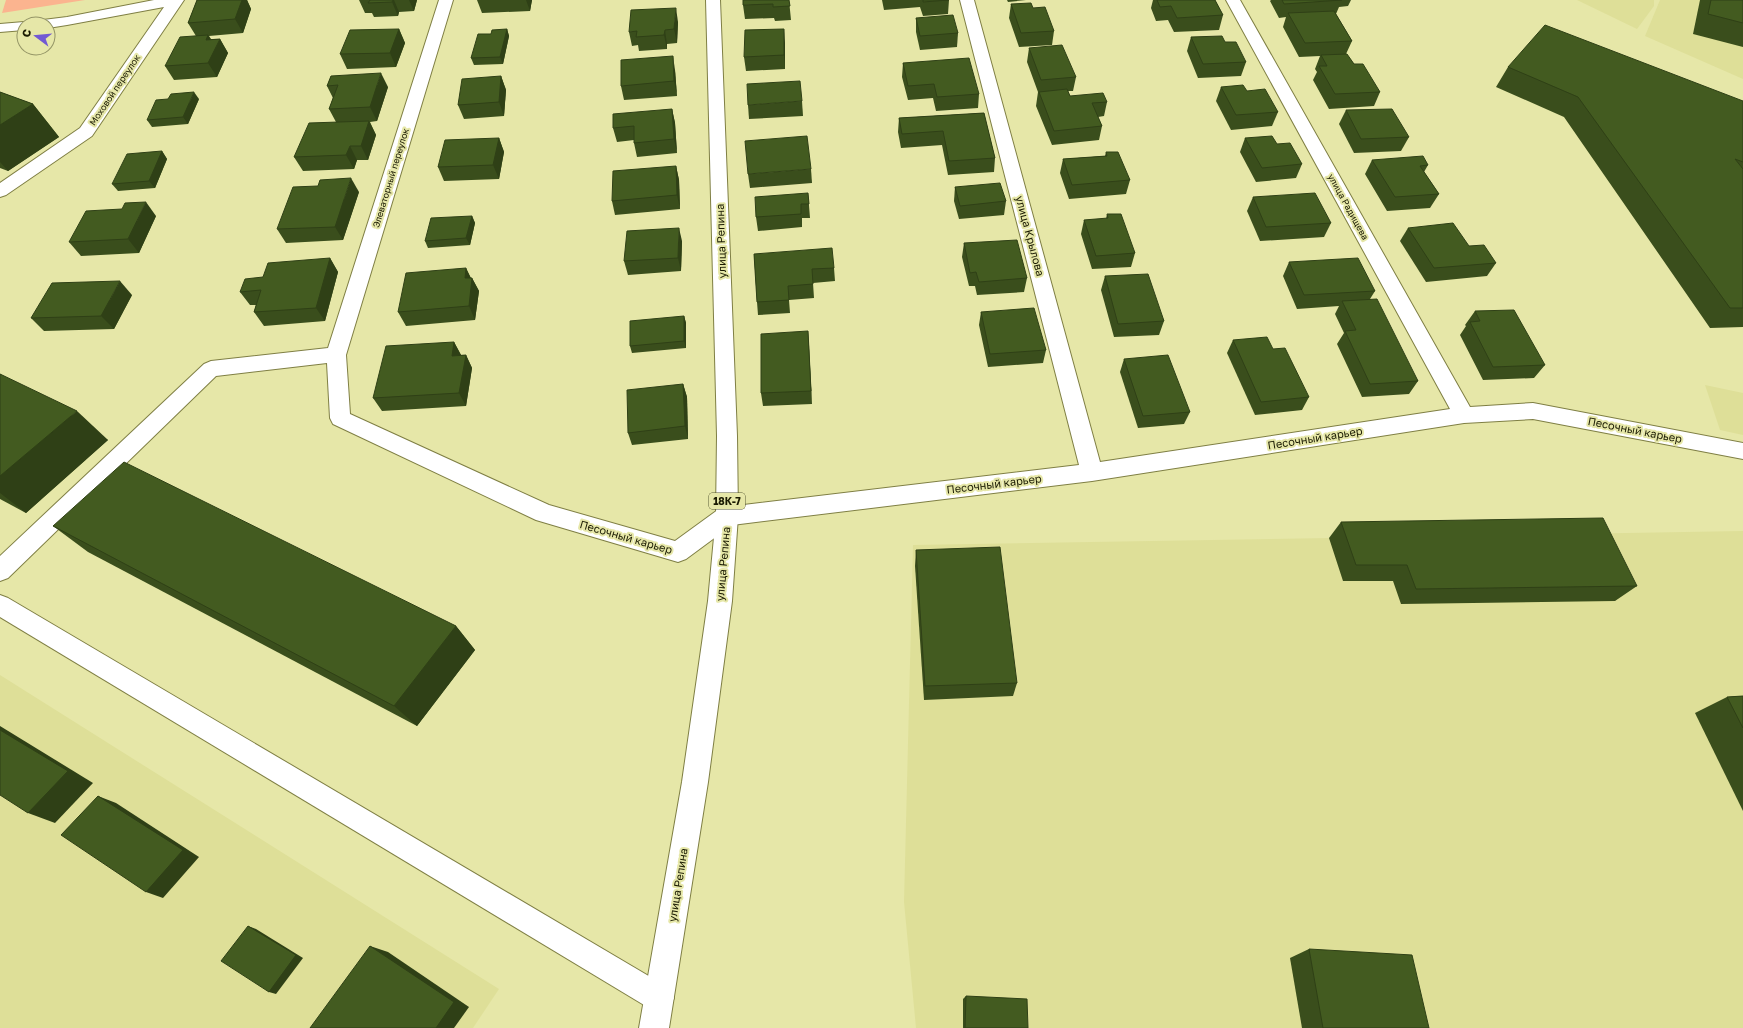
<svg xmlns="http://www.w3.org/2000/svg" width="1743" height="1028" viewBox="0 0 1743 1028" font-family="'Golos Text',sans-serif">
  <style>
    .built { fill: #dedf98 }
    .green { fill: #fbb48f }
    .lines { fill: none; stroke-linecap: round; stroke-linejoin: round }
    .minor-casing { stroke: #7f7f44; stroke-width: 2 }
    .major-casing { stroke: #7f7f44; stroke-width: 2 }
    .minor { fill: #fff; fill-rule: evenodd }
    .major { fill: #fff; fill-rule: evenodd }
    .wall { fill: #3a4e1c }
    .shaded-wall { fill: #2f4016 }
    .building { fill: #435b20; stroke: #2f4016 }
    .labels { text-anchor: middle; stroke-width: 4; stroke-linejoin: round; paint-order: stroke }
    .far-street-label { font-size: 9px; fill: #1a1a02; stroke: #e6e7a8 }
    .shield { fill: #e6e7a8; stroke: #575834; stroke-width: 1 }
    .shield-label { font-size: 10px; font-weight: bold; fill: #1a1a02 }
    .street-label { font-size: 11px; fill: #1a1a02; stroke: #e6e7a8 }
  </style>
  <rect width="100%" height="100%" fill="#e6e7a8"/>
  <g class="built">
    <polygon points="1577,0 1654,0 1654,6 1637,29"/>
    <polygon points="1660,0 1743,0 1743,79 1645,36"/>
    <polygon points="1705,385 1743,393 1743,435 1720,430"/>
    <polygon points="1743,531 1743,1028 916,1028 904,902 913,545"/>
    <polygon points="0,675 499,989 473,1028 0,1028"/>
  </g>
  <polygon class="green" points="6,0 85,0 2,13"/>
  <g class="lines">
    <defs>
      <g id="minor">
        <polygon points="154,0 184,0 92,136 6,195 0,197 0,183 80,128 164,7 67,25 48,28 48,24 33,24 35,21 67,17"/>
        <polygon points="439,0 453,0 346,355 350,414 549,505 675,541 719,509 727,507 1079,465 960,0 974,0 1100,462 1450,409 1226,0 1240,0 1470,407 1533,403 1743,443 1743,459 1533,419 1464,423 1092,481 732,525 686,559 678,562 536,520 333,424 330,418 327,363 216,376 8,578 0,581 0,556 204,364 211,361 328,348"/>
        <polygon points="24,22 30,24 24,24 24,30 0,32 0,24"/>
        <polygon points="0,595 8,598 669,988 674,998 669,1008 659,1013 649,1008 0,617"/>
      </g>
      <polygon id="major" points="706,0 720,0 737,436 738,516 732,601 708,782 669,1028 639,1028 682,782 708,601 716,516 717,436"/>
    </defs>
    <use href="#minor" class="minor-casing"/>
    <use href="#major" class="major-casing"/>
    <use href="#minor" class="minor"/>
    <use href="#major" class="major"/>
  </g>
  <g class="wall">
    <polygon points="197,0 247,0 251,9 243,33 209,36 211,39 220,39 228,53 217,77 174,80 165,66 196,36 188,23"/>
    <polygon points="359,0 417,0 414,11 399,12 398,16 374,17 372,13 365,13"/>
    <polygon points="477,0 532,0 530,11 482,13"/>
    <polygon points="789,0 791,20 775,21 774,18 745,19 743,5"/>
    <polygon points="882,0 949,0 948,14 923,16 920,7 884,10"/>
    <polygon points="1007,0 1026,0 1008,2"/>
    <polygon points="1153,0 1215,0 1223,15 1219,30 1174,32 1168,20 1156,21 1151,8"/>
    <polygon points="1271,0 1351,0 1348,6 1339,7 1336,14 1352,41 1346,54 1354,64 1380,92 1374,106 1329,109 1313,80 1317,72 1315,69 1320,56 1299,57 1283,27 1286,17 1279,18 1270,1"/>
    <polygon points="1700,0 1743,0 1743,47 1693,34"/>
    <polygon points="1011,4 1033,8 1054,31 1052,45 1019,47 1009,18"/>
    <polygon points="916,18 958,33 957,47 920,50 916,32"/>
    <polygon points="678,22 677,43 667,44 667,49 639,51 638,45 632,46 629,32"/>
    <polygon points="399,29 405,43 396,67 347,69 340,54"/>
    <polygon points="507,29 509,36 503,64 474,65 471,58 491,34"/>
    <polygon points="1191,37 1225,42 1246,62 1241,76 1198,78 1187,51"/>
    <polygon points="785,43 785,69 746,71 744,57"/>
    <polygon points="1029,48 1076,77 1073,91 1068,91 1070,96 1107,102 1104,116 1098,117 1102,126 1099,140 1052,145 1036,106 1038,92 1027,62"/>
    <polygon points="903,63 979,94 978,108 936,111 933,98 908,100 902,77"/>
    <polygon points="1508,67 1743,101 1743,327 1710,328 1564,117 1496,87"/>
    <polygon points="675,70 677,96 624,100 621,86"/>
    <polygon points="331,76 388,87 377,121 370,122 376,135 368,160 357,160 354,169 303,171 294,157 336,122 329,109 333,98 327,86"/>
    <polygon points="501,76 506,90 504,116 464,119 458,105"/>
    <polygon points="1221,87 1247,91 1278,112 1272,126 1231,130 1216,101"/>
    <polygon points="0,92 33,104 59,137 8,171 0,168"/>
    <polygon points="199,99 188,124 152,127 147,120"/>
    <polygon points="802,101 803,116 749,119 748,105"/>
    <polygon points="672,109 675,123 677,153 637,157 634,143 634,140 617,142 613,128"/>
    <polygon points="1346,110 1409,137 1401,151 1354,153 1339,124"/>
    <polygon points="984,113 995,158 994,172 948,175 942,145 901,148 898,132 899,118"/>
    <polygon points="499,138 504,152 499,179 444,181 438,167"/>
    <polygon points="1245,138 1277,144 1302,164 1296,178 1256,182 1240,152"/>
    <polygon points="162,151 167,159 155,188 118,191 112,184"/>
    <polygon points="1106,152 1130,180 1126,194 1069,199 1060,173 1063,159 1105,156"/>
    <polygon points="1372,160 1428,165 1424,172 1439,194 1430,208 1387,211 1365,174"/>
    <polygon points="676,166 679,180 680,209 615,215 612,201"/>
    <polygon points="811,169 812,183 750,188 748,174"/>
    <polygon points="955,187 1006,201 1004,215 959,219 954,201"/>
    <polygon points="359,192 343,240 286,243 277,229"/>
    <polygon points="808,193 810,218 802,218 802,227 758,231 756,217"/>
    <polygon points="1253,197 1331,223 1324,237 1260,241 1247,211"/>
    <polygon points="1107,214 1135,253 1131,267 1092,269 1081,234 1084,220 1106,219"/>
    <polygon points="156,216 139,253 81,256 69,242"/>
    <polygon points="472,216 475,223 470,245 428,248 425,241"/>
    <polygon points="1408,228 1469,246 1496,263 1487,276 1426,282 1400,241"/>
    <polygon points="682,241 681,271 628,275 624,261"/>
    <polygon points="964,243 1027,278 1024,292 977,295 975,286 969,286 962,257"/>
    <polygon points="754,254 834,268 835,281 813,283 814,298 789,300 790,313 758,315 757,302"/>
    <polygon points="330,258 338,272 325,321 264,326 254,312 256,305 250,305 240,292 263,277"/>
    <polygon points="1289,262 1375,291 1370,299 1418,381 1409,394 1362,397 1337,344 1344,333 1335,314 1339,306 1297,309 1283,276"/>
    <polygon points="466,268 471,278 472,278 479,291 475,320 406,326 398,312"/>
    <polygon points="1105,276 1164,321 1159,335 1114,337 1101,290"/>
    <polygon points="132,295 114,329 44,331 31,318"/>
    <polygon points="1475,311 1545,365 1534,378 1483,380 1460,335 1466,326 1465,325"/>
    <polygon points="981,312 1046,350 1043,363 988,367 979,325"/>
    <polygon points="684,316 686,323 686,348 632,353 630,346"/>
    <polygon points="808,331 812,404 763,406 761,393"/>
    <polygon points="1233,340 1273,349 1309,397 1302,410 1255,415 1227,353"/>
    <polygon points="454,342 461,355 466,355 472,368 466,406 382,411 373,398"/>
    <polygon points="1124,359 1190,412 1184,424 1138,428 1120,372"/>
    <polygon points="0,374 108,440 26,513 0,499"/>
    <polygon points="683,384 687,397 688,439 632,445 628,433"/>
    <polygon points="1341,522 1637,586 1615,601 1401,604 1393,581 1343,581 1329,538"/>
    <polygon points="53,526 456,626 475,650 417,726 88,552"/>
    <polygon points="916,550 1017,683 1013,696 924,700 915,566"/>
    <polygon points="1743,696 1743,811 1695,713 1727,697"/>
    <polygon points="1309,949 1429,1028 1302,1028 1290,958"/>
    <polygon points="966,996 1028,1028 963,1028 963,999"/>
  </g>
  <g class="shaded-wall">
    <polygon points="242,0 247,0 251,9 243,33 235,19"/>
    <polygon points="393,0 394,0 399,12 398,16 392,2"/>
    <polygon points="409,0 417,0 414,11"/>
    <polygon points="526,0 532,0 530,11"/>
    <polygon points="676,8 678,22 677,43 674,29"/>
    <polygon points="399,29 405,43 396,67 390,53"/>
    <polygon points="507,29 509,36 503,64 500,57"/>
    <polygon points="784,29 785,43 785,69 784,55"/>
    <polygon points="665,30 667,44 667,49 664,35"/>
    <polygon points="208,35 216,48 220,39 228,53 217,77 208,63 206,40"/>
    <polygon points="673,56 675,70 677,96 674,81"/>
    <polygon points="381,73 388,87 377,121 370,107"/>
    <polygon points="501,76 506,90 504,116 499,102"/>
    <polygon points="194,92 199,99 188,124 183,117"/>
    <polygon points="33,104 59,137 8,171 0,162 0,125"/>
    <polygon points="672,109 675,123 677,153 674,139"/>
    <polygon points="369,121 376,135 368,160 361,146"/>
    <polygon points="499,138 504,152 499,179 493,165"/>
    <polygon points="350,146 357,160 354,169 346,155"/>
    <polygon points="162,151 167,159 155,188 149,181"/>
    <polygon points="676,166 679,180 680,209 677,195"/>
    <polygon points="351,178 359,192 343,240 335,227"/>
    <polygon points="146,202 156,216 139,253 128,239"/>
    <polygon points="472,216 475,223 470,245 466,238"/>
    <polygon points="679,228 682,241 681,271 678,258"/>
    <polygon points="330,258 338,272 325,321 316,308"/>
    <polygon points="466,268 472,281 472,278 479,291 475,320 469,306 465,278"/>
    <polygon points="120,281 132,295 114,329 101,316"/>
    <polygon points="684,316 686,323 686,348 684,341"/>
    <polygon points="808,331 809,345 812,404 811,391"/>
    <polygon points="454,342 461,355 452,356"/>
    <polygon points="466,355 472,368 466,406 459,393"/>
    <polygon points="683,384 687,397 688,439 685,426"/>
    <polygon points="77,411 108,440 26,513 0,493 0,476"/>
    <polygon points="456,626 475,650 417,726 394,706"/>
    <polygon points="0,726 93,783 55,823 28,813 0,730"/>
    <polygon points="98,796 116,803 199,857 163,898 146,892"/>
    <polygon points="248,926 256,929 303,958 276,994 269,992"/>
    <polygon points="370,946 388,952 469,1007 454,1028 436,1028"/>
  </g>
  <g class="building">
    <polygon points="197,0 242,0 235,19 188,23"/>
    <polygon points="370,0 393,0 392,2 368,3"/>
    <polygon points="743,0 789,0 790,6 773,7 773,4 743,5"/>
    <polygon points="923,0 949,0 923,2"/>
    <polygon points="1157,0 1215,0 1223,15 1177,18 1171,6 1160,7"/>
    <polygon points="1282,0 1342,0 1284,4"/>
    <polygon points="1711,0 1743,0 1743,23 1708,14"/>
    <polygon points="1031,3 1033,8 1045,7 1054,31 1021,33 1011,4"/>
    <polygon points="676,8 674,29 665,30 664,35 636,37 637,31 629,32 631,10"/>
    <polygon points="1334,11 1352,41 1305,43 1288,13"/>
    <polygon points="953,15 958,33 920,36 916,18"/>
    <polygon points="1545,25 1743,101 1743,162 1735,159 1743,169 1743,308 1730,308 1578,97 1508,67"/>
    <polygon points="399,29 390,53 340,54 350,30"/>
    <polygon points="507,29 500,57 471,58 478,34 491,34 492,30"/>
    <polygon points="784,29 784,55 744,57 745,30"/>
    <polygon points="208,35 206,40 220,39 208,63 165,66 180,37"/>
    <polygon points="1222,36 1225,42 1236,42 1246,62 1203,64 1191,37"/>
    <polygon points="1062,45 1076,77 1041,80 1029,48"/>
    <polygon points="1347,54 1354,64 1363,64 1380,92 1335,94 1319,66 1327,66 1321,55"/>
    <polygon points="673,56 674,81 621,86 621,60"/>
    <polygon points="969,58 979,94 937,97 934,84 908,86 903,63"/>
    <polygon points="381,73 370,107 329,109 338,85 327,86 331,76"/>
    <polygon points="501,76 499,102 458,105 462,79"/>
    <polygon points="800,81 802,101 748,105 747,84"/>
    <polygon points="1243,85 1247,91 1265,89 1278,112 1236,115 1221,87"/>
    <polygon points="1067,89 1070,96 1103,93 1107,102 1092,103 1102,126 1054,131 1039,92"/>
    <polygon points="0,92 33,104 0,125"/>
    <polygon points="194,92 183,117 147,120 156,100 168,99 171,94"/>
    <polygon points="672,109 674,139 634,143 634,126 613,128 613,114"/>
    <polygon points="1392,109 1409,137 1361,139 1346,110"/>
    <polygon points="984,113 995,158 949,161 943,131 902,134 899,118"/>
    <polygon points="369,121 361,146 350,146 346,155 294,157 309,123"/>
    <polygon points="807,136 811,169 748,174 745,141"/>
    <polygon points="1272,136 1277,144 1290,143 1302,164 1262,168 1245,138"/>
    <polygon points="499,138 493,165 438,167 445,140"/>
    <polygon points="162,151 149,181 112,184 127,154"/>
    <polygon points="1106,152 1118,152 1130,180 1072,185 1063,159 1107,156"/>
    <polygon points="1423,156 1428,165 1420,166 1439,194 1395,197 1372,160"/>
    <polygon points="676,166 677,195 612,201 613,171"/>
    <polygon points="351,178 335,227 277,229 293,187 318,186 320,180"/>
    <polygon points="1000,183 1006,201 960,206 955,187"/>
    <polygon points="808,193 809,204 801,204 801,214 756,217 755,197"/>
    <polygon points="1315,193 1331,223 1266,227 1253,197"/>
    <polygon points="146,202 128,239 69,242 86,211 122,209 125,203"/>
    <polygon points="1107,214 1121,214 1135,253 1096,256 1084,220 1108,218"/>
    <polygon points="472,216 466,238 425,241 431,218"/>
    <polygon points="1453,223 1469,246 1484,245 1496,263 1434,268 1408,228"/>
    <polygon points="679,228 678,258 624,261 627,231"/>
    <polygon points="1017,240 1027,278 979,282 976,272 970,273 964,243"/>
    <polygon points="832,248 834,268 812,269 813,284 788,286 789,300 757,302 754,254"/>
    <polygon points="330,258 316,308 254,312 261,290 240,292 245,279 263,277 268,263"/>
    <polygon points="1358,258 1375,291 1304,295 1289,262"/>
    <polygon points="466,268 465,278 472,278 469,306 398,312 406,273"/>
    <polygon points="1148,274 1164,321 1118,324 1105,276"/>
    <polygon points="120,281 101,316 31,318 52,283"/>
    <polygon points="1377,299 1418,381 1370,384 1345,331 1356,330 1342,301"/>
    <polygon points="1034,308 1046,350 990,354 981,312"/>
    <polygon points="1514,310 1545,365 1493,367 1470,322 1480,321 1475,311"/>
    <polygon points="684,316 684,341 630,346 630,321"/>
    <polygon points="808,331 811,391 761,393 761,334"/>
    <polygon points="1267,337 1273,349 1285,348 1309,397 1261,402 1233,340"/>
    <polygon points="454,342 452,356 466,355 459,393 373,398 386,346"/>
    <polygon points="1168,355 1190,412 1143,416 1124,359"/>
    <polygon points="0,374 77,411 0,476"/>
    <polygon points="683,384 685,426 628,433 627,390"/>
    <polygon points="124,462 456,626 394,706 53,526"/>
    <polygon points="1603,518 1637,586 1416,589 1407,565 1356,565 1341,522"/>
    <polygon points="1000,547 1017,683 925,686 916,550"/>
    <polygon points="1743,696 1743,728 1727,697"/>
    <polygon points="0,730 68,771 28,813 0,795"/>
    <polygon points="98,796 183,850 146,892 61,835"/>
    <polygon points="248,926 296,955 269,992 221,961"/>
    <polygon points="370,946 454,1002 436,1028 310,1028"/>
    <polygon points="1309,949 1412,955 1429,1028 1323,1028"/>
    <polygon points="966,996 1027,999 1028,1028 965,1028"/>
  </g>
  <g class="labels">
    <g class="far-street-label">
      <text transform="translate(115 90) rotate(-56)" y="3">Моховой переулок</text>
      <text transform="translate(391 178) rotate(-73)" y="3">Элеваторный переулок</text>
      <text transform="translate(1348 207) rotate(61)" y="3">улица Радищева</text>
    </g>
    <rect class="shield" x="709" y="493" width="36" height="16" rx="3"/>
    <g class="shield-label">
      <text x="727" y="505">18К-7</text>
    </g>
    <g class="street-label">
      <text transform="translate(1030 236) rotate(75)" y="4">улица Крылова</text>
      <text transform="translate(721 241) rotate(-92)" y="4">улица Репина</text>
      <text transform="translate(1635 430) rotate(11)" y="4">Песочный карьер</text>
      <text transform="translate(1315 438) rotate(-9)" y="4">Песочный карьер</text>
      <text transform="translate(994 484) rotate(-7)" y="4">Песочный карьер</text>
      <text transform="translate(626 537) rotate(16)" y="4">Песочный карьер</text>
      <text transform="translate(723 564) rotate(-85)" y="4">улица Репина</text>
      <text transform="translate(678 885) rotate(-81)" y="4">улица Репина</text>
    </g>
  </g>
  <g transform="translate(36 36) rotate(286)"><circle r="19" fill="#e6e7a8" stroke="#949566"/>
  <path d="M0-3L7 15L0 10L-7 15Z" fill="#7259d3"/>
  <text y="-6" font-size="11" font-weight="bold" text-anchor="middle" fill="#1a1a02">С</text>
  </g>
</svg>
